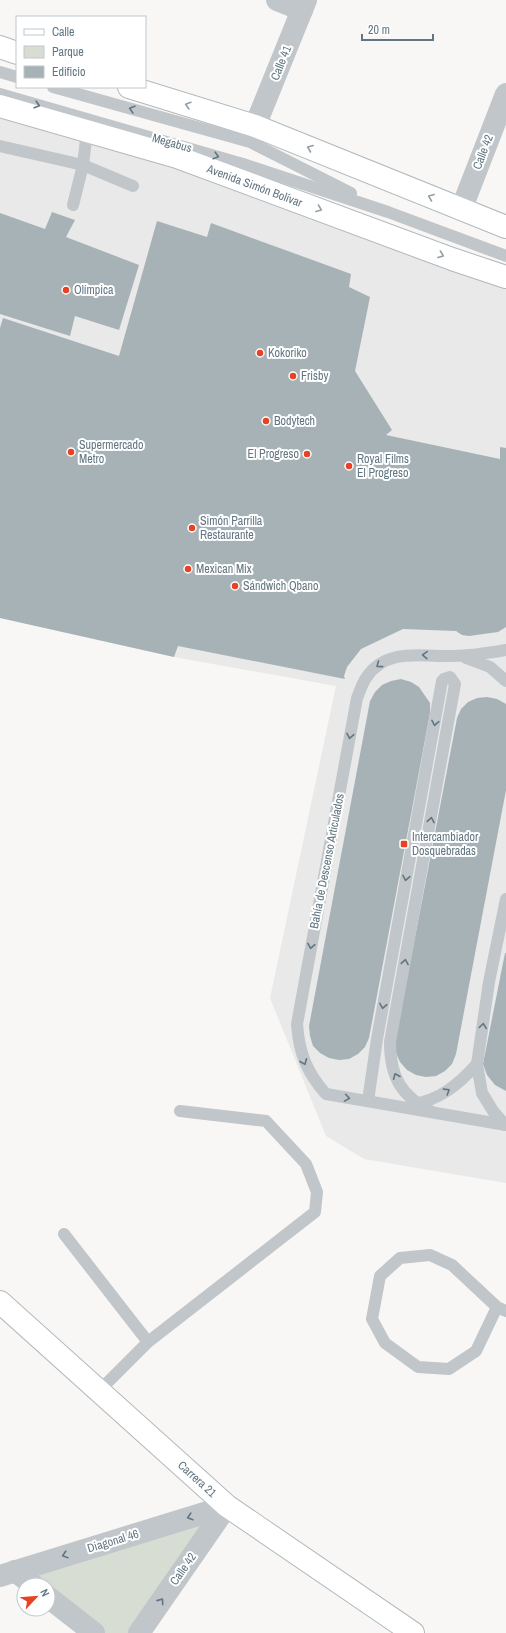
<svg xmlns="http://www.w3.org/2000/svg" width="506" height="1633" viewBox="0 0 506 1633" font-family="'Archivo Narrow',sans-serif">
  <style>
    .built { fill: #e8e9e8 }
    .green { fill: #d8ddd4 }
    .building { fill: #a7b2b7 }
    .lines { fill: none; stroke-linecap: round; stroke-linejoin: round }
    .secondary-casing { stroke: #b3babe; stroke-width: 24 }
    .primary-casing { stroke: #b2b8bc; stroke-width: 24 }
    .lane { stroke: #c0c6c9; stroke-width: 12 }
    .street { stroke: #c0c6c9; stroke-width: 22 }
    .secondary { stroke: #fff; stroke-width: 22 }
    .primary { stroke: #fff; stroke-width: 22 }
    .oneway { stroke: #627681 }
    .oneway2 { stroke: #919fa7 }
    .poi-dot { fill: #e84224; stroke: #fff; stroke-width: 1.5 }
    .labels { text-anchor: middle; stroke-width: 4; stroke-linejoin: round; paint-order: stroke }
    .street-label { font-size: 12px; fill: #627681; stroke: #fff }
    .poi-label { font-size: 12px; fill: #627681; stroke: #fff; text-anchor: start }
  </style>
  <rect width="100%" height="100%" fill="#f8f7f5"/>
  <polygon class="built" points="0,106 506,277 506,1183 364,1159 326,1136 270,998 336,686 174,657 0,618"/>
  <polygon class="green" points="227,1506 139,1633 94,1633 48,1597 48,1585 33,1585 15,1571"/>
  <g class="building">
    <polygon points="52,212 75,220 66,237 139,265 119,330 75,316 70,336 0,314 0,213 45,229"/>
    <polygon points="157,221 207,237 211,223 351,274 349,287 370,297 355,371 392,430 386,435 500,459 500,447 506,448 506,627 498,632 469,636 462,635 456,631 403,629 361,649 347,667 344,676 345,679 178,646 174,657 0,618 0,328 3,318 119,356"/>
    <polygon points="401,679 411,682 419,687 430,703 430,713 369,1038 365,1047 358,1054 349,1059 339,1060 329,1058 320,1053 313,1046 310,1036 309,1026 370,701 375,692 382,685 391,681"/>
    <polygon points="487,697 497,699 506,704 506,790 456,1054 452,1064 445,1071 436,1076 426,1077 416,1075 407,1070 400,1062 396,1053 395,1042 457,718 461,709 468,702 477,698"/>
    <polygon points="505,953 506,953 506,1091 495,1085 487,1075 483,1064"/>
  </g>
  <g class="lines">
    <defs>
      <g id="secondary">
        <path id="s1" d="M0,1302L227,1506L413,1633"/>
      </g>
      <g id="primary">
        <polyline points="0,47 17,53"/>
        <polyline points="129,87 255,126 506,227"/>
        <path id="s2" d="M0,106L177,157L452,259L506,277"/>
      </g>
    </defs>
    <use href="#secondary" class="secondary-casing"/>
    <use href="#primary" class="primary-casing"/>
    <g class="lane">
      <polyline points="0,72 17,77"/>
      <polyline points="53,87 250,142 351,193"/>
      <polyline points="0,94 243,164 388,212 506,256"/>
      <polyline points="0,146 83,165 133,186"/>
      <polyline points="73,205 83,165 87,131"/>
      <path d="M506,650C489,653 471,656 454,656C422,657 386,647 366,678C362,684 360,691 357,698L297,1024C299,1053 307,1073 326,1094L506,1125"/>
      <polyline points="466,658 490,667 506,681"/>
      <path d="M368,1101L377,1039L442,681L444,679L450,677L455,684L390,1042C390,1077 401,1096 432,1112"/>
      <path d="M412,1104C439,1101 459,1084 477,1064"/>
      <polyline points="505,1125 493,1111 482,1093 477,1064 489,982 506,899"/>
      <polyline points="64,1234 148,1342"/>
      <polyline points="497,1307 476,1351 449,1369 418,1367 385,1343 372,1319 380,1276 400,1258 430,1255 452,1265 497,1307 506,1311"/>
      <polyline points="100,1390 148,1342 315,1212 317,1192 306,1164 266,1121 180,1111"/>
    </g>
    <g class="street">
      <polyline points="277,0 302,10"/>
      <polyline points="255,126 306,0"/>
      <polyline points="461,210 506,94"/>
      <polyline points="15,1571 33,1585"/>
      <polyline points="0,1576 227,1506"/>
      <polyline points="48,1597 94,1633"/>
      <polyline points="139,1633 227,1506"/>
    </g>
    <use href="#secondary" class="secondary"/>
    <use href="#primary" class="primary"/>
  </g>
  <defs><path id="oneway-chevron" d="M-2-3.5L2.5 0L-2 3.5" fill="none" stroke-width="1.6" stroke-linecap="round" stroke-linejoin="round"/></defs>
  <g class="oneway">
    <use href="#oneway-chevron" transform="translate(37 105) rotate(16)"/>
    <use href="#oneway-chevron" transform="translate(132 109) rotate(-164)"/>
    <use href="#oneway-chevron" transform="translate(216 156) rotate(16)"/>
    <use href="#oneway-chevron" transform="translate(425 655) rotate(-178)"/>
    <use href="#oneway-chevron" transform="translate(379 665) rotate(143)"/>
    <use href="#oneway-chevron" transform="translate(435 723) rotate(100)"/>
    <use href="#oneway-chevron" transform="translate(350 736) rotate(101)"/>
    <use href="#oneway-chevron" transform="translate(431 820) rotate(-80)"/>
    <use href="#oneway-chevron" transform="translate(406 878) rotate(100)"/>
    <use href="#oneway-chevron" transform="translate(311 946) rotate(100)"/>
    <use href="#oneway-chevron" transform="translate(405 962) rotate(-80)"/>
    <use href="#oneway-chevron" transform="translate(383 1006) rotate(100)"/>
    <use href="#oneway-chevron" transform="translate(483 1026) rotate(-82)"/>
    <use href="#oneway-chevron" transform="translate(304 1062) rotate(68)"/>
    <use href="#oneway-chevron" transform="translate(396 1076) rotate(-113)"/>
    <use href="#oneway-chevron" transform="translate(447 1091) rotate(-32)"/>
    <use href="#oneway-chevron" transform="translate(347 1098) rotate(9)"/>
    <use href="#oneway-chevron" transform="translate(190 1517) rotate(163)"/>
    <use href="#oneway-chevron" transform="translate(65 1555) rotate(163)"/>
    <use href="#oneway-chevron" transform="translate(161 1601) rotate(-55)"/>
  </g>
  <g class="oneway2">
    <use href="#oneway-chevron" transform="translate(188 105) rotate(-163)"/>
    <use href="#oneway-chevron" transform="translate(310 148) rotate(-158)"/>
    <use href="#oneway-chevron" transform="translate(431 197) rotate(-158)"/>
    <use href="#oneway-chevron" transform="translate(319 209) rotate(21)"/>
    <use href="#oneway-chevron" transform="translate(441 255) rotate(21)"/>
  </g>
  <g class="poi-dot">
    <circle cx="66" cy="290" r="4"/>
    <circle cx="260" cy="353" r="4"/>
    <circle cx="293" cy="376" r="4"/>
    <circle cx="266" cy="421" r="4"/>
    <circle cx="71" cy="452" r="4"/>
    <circle cx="307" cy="454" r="4"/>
    <circle cx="349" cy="466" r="4"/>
    <circle cx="192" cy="528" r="4"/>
    <circle cx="188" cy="569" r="4"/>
    <circle cx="235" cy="586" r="4"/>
    <rect x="400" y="840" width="8" height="8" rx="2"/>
  </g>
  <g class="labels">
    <g class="street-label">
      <text transform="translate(281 63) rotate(-68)" y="4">Calle 41</text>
      <text transform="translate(172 143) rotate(16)" y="4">Megabus</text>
      <text transform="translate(483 152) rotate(-69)" y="4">Calle 42</text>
      <text dy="4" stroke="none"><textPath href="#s2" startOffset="267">Avenida Simón Bolívar</textPath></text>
      <text transform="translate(327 861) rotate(-79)" y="4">Bahía de Descenso Articulados</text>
      <text dy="4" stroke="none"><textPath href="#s1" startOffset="265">Carrera 21</textPath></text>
      <text transform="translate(113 1541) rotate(-17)" y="4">Diagonal 46</text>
      <text transform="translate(183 1569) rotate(-55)" y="4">Calle 42</text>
    </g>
    <g class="poi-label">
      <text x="74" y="294">Olímpica</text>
      <text x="268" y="357">Kokoriko</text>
      <text x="301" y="380">Frisby</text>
      <text x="274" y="425">Bodytech</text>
      <text x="79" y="449">Supermercado<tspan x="79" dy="14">Metro</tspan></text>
      <text x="299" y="458" text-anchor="end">El Progreso</text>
      <text x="357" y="463">Royal Films<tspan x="357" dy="14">El Progreso</tspan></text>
      <text x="200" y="525">Simón Parrilla<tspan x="200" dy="14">Restaurante</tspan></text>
      <text x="196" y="573">Mexican Mix</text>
      <text x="243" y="590">Sándwich Qbano</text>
      <text x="412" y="841">Intercambiador<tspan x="412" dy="14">Dosquebradas</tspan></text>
    </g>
  </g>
  <rect x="16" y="16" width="130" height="72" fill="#ffffff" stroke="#c0c8cd"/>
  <rect x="24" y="29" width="20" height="6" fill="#ffffff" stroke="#c0c8cd"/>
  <text x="52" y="36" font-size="12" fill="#627681">Calle</text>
  <rect x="24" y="46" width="20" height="12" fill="#d8ddd4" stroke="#c0c8cd"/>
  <text x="52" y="56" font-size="12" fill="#627681">Parque</text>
  <rect x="24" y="66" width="20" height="12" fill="#a7b2b7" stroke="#c0c8cd"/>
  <text x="52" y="76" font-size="12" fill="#627681">Edificio</text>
  <g transform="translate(36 1597) rotate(64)"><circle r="19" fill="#ffffff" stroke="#c0c8cd"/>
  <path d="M0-3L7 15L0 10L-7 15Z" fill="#e84224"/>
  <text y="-6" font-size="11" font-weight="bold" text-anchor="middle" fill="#627681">N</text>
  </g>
  <path d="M362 34v6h71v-6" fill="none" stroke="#627681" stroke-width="2"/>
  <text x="368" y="34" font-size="12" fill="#627681" stroke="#ffffff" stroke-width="3" paint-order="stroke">20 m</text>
</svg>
